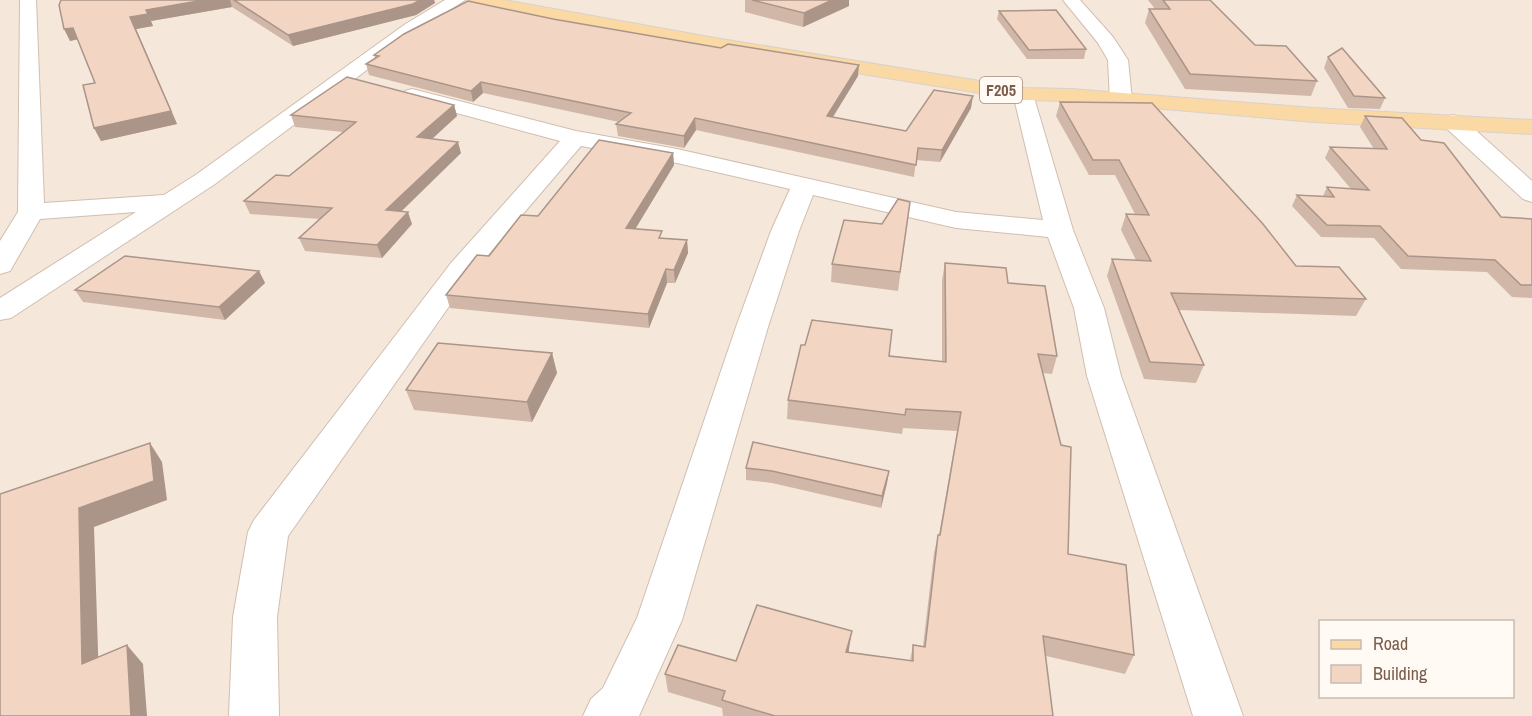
<svg xmlns="http://www.w3.org/2000/svg" width="1532" height="716" viewBox="0 0 1532 716" font-family="'Archivo Narrow',sans-serif">
  <style>
    .residential { fill: #f5e8da; fill-rule: evenodd }
    .lines { fill: none; stroke-linecap: round; stroke-linejoin: round }
    .minor-casing { stroke: #d1beb0; stroke-width: 2 }
    .major-casing { stroke: #dad1cd; stroke-width: 2 }
    .minor { fill: #fff; fill-rule: evenodd }
    .major { fill: #fbd9a5; fill-rule: evenodd }
    .wall { fill: #d1b7a8 }
    .shaded-wall { fill: #aa9588 }
    .building { fill: #f3d5c3; stroke: #aa9588; stroke-width: 1.5 }
    .labels { text-anchor: middle; stroke-width: 5; stroke-linejoin: round; paint-order: stroke }
    .shield { fill: #fffaf3; stroke: #a28b7f; stroke-width: 1.5 }
    .shield-label { font-size: 16px; font-weight: bold; fill: #7a5c4d }
  </style>
  <rect width="100%" height="100%" fill="#fdf6ec"/>
  <path class="residential" d="M0,0H1532V716H0ZM1320,622H1512V696H1320Z"/>
  <g class="lines">
    <defs>
      <g id="minor">
        <polygon points="20,0 36,0 44,203 164,195 197,174 404,25 445,0 465,0 416,33 215,184 11,318 0,320 0,298 136,212 40,219 10,271 0,274 0,241 18,212"/>
        <polygon points="1063,0 1080,0 1113,37 1128,60 1132,100 1128,104 1121,106 1114,104 1110,100 1108,60 1098,43"/>
        <polygon points="1023,88 1030,90 1033,94 1073,230 1104,308 1121,376 1243,716 1193,716 1087,376 1074,308 1048,237 956,228 813,195 799,231 768,327 682,620 639,716 583,716 591,699 603,688 637,618 736,327 771,231 790,189 677,163 581,146 471,275 288,536 277,617 279,716 229,716 233,617 248,532 254,520 451,263 560,141 405,99 402,95 405,91 412,89 576,131 677,149 956,212 1043,220 1013,94 1016,90"/>
        <polygon points="1453,115 1461,117 1532,181 1532,202 1523,199 1445,127 1442,122 1445,117"/>
      </g>
      <polygon id="major" points="469,0 504,0 715,38 1023,88 1072,89 1314,108 1532,120 1532,134 1314,122 1072,101 1023,100 715,50 477,5"/>
    </defs>
    <use href="#minor" class="minor-casing"/>
    <use href="#major" class="major-casing"/>
    <use href="#minor" class="minor"/>
    <use href="#major" class="major"/>
  </g>
  <g class="wall">
    <polygon points="61,0 434,0 435,3 416,15 293,46 232,7 151,21 153,26 136,29 177,124 101,141 94,128 95,83 78,39 70,41"/>
    <polygon points="745,0 849,0 849,6 803,27 745,12"/>
    <polygon points="1148,0 1210,0 1255,45 1317,81 1311,96 1185,89 1145,23 1149,9 1155,9"/>
    <polygon points="999,11 1086,49 1084,59 1027,59 997,19"/>
    <polygon points="553,19 858,76 833,117 906,131 971,108 940,162 916,160 914,177 696,130 684,148 618,136 616,124 619,122 483,93 473,102 369,75 366,64 375,58 374,55"/>
    <polygon points="1328,57 1385,98 1380,109 1348,108 1324,68"/>
    <polygon points="1060,102 1296,266 1366,299 1356,316 1179,310 1204,365 1196,383 1144,379 1107,276 1112,259 1136,260 1121,230 1126,214 1135,214 1115,175 1089,175 1056,116"/>
    <polygon points="454,105 457,116 432,139 461,153 402,211 412,224 382,258 305,251 299,238 320,219 250,214 244,201 289,176 343,132 295,127 291,115"/>
    <polygon points="1365,116 1421,140 1501,217 1532,219 1532,298 1512,297 1487,272 1401,269 1374,238 1321,237 1292,206 1297,195 1323,196 1327,187 1351,189 1325,158 1330,147 1374,149 1360,127"/>
    <polygon points="673,153 674,165 635,229 662,238 687,240 688,253 675,283 667,283 649,328 450,308 446,295 538,216"/>
    <polygon points="910,202 898,291 831,282 832,264"/>
    <polygon points="945,263 1008,283 1057,356 1052,374 1043,373 1068,554 1134,655 1125,674 1046,656 1053,716 723,716 722,708 668,692 665,674 736,661 849,649 849,652 910,661 913,645 923,646 934,553 938,535 939,535 957,431 903,428 902,434 787,419 788,400 805,345 942,362 942,280"/>
    <polygon points="259,271 265,283 225,320 83,302 75,290"/>
    <polygon points="552,353 557,373 532,422 414,410 406,390"/>
    <polygon points="746,468 889,471 887,483 881,508 772,483 746,480"/>
  </g>
  <g class="shaded-wall">
    <polygon points="204,0 230,0 232,7 151,21 146,10"/>
    <polygon points="420,0 434,0 435,3 416,15 293,46 288,35"/>
    <polygon points="832,0 849,0 849,6 803,27 804,13"/>
    <polygon points="148,14 153,26 136,29 177,124 101,141 94,128 130,17"/>
    <polygon points="73,28 79,39 70,41 64,29"/>
    <polygon points="859,65 858,76 826,128 827,116"/>
    <polygon points="481,82 483,93 473,102 471,91"/>
    <polygon points="973,96 971,108 940,162 942,150"/>
    <polygon points="454,105 457,116 421,149 417,137"/>
    <polygon points="695,118 696,130 684,148 684,136"/>
    <polygon points="458,142 461,153 390,222 386,210"/>
    <polygon points="673,153 674,165 628,241 626,228"/>
    <polygon points="408,212 412,224 382,258 377,245"/>
    <polygon points="687,240 688,253 675,283 674,270"/>
    <polygon points="666,269 667,283 649,328 648,314"/>
    <polygon points="259,271 265,283 225,320 219,307"/>
    <polygon points="552,353 557,373 532,422 527,402"/>
    <polygon points="150,443 162,462 167,500 94,527 99,682 82,664 79,508"/>
    <polygon points="889,471 887,483 881,508 882,496"/>
    <polygon points="852,631 849,649 844,670 846,652"/>
    <polygon points="127,645 143,664 147,716 131,716"/>
  </g>
  <g class="building">
    <polygon points="61,0 204,0 146,10 148,14 130,17 171,111 94,128 83,85 95,83 73,28 64,29 59,5"/>
    <polygon points="234,0 420,0 413,4 288,35"/>
    <polygon points="752,0 832,0 804,13"/>
    <polygon points="1163,0 1210,0 1255,45 1286,46 1317,81 1190,74 1149,9 1170,9"/>
    <polygon points="468,1 553,19 721,48 728,44 859,65 827,116 906,131 934,90 973,96 942,150 918,148 916,165 695,118 684,136 616,124 631,113 481,82 471,91 366,64 379,56 374,55 404,34"/>
    <polygon points="1056,10 1086,49 1029,50 999,11"/>
    <polygon points="1342,48 1385,98 1354,96 1328,57"/>
    <polygon points="347,77 454,105 417,137 458,142 386,210 408,212 377,245 299,238 332,208 244,201 276,175 289,176 356,122 291,115"/>
    <polygon points="1060,102 1152,103 1263,224 1296,266 1339,267 1366,299 1171,293 1204,365 1150,362 1112,259 1151,261 1126,214 1149,215 1119,160 1093,160"/>
    <polygon points="1365,116 1402,118 1421,140 1444,143 1501,217 1532,219 1532,285 1521,285 1495,260 1408,256 1380,226 1327,225 1297,195 1334,197 1327,187 1369,190 1330,147 1387,149"/>
    <polygon points="599,140 673,153 626,228 662,231 659,238 687,240 674,270 666,269 648,314 446,295 477,255 489,256 521,215 538,216"/>
    <polygon points="898,199 910,202 900,272 832,264 844,220 882,224"/>
    <polygon points="125,256 259,271 219,307 75,290"/>
    <polygon points="945,263 1006,268 1008,283 1045,286 1057,356 1038,354 1061,445 1071,447 1068,554 1126,565 1134,655 1043,636 1053,716 775,716 722,700 725,691 665,674 678,645 736,661 757,605 852,631 846,652 913,661 913,645 925,647 938,535 940,535 961,412 906,409 905,415 788,400 801,345 805,345 812,320 892,330 889,356 946,362"/>
    <polygon points="438,343 552,353 527,402 406,390"/>
    <polygon points="753,442 889,471 882,496 772,471 746,468"/>
    <polygon points="150,443 154,481 79,508 82,664 127,645 131,716 0,716 0,494"/>
  </g>
  <g class="labels">
    <rect class="shield" x="980" y="77" width="42" height="26" rx="4.5"/>
    <g class="shield-label">
      <text x="1001" y="96">F205</text>
    </g>
  </g>
  <rect x="1319" y="620" width="195" height="78" fill="#fffaf3" stroke="#cabbb1" stroke-width="1.5"/>
  <rect x="1331" y="640" width="30" height="9" fill="#fbd9a5" stroke="#cabbb1" stroke-width="1.5"/>
  <text x="1373" y="650" font-size="18" fill="#7a5c4d">Road</text>
  <rect x="1331" y="665" width="30" height="18" fill="#f3d5c3" stroke="#cabbb1" stroke-width="1.5"/>
  <text x="1373" y="680" font-size="18" fill="#7a5c4d">Building</text>
</svg>
